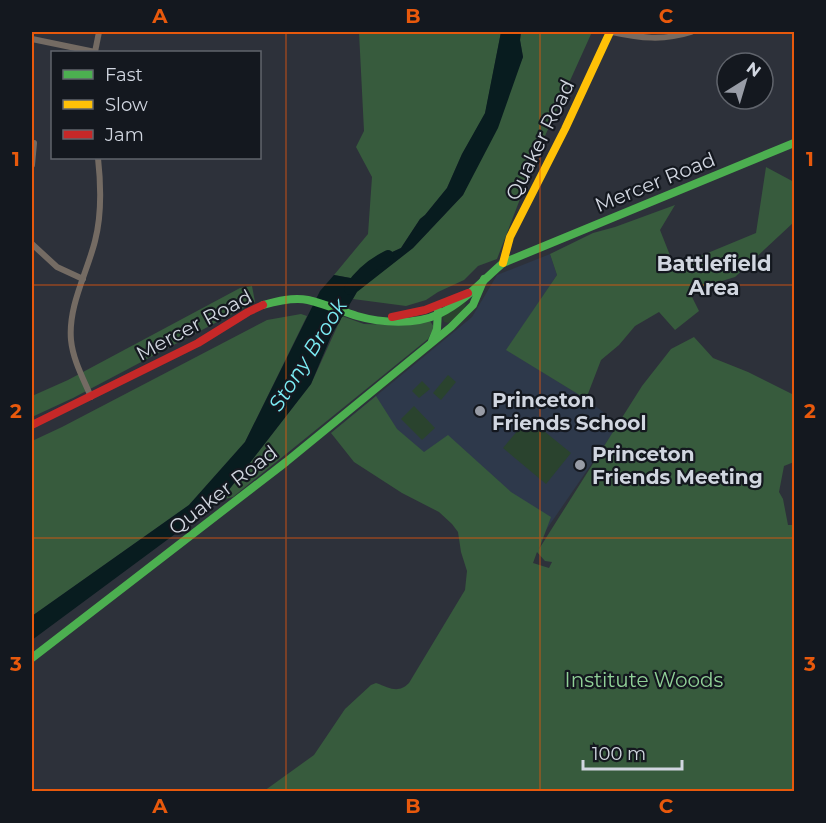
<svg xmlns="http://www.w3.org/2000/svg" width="826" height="823" viewBox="0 0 826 823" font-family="Montserrat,sans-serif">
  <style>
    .built { fill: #2e394b }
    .green { fill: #2a432e }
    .forest { fill: #375b3d; fill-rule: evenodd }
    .water { fill: #081c1f }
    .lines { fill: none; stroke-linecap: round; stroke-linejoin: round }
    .river { stroke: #081c1f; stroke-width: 12 }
    .street { stroke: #746b63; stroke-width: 6 }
    .fast { stroke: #4caf50; stroke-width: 8 }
    .slow { stroke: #ffc107; stroke-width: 8 }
    .jam { stroke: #c62828; stroke-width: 8 }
    .grid { fill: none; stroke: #e8590c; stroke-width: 1.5; stroke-opacity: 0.55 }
    .poi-dot { fill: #989ca6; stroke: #14181f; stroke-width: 2 }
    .labels { text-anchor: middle; stroke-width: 4.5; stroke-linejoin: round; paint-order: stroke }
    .street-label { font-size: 20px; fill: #d1d6e0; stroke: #14181f }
    .poi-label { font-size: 20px; font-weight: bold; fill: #d1d6e0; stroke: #14181f; text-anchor: start }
    .park-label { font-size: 20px; fill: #91d198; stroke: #14181f }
    .neighbourhood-label { font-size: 21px; font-weight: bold; fill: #d1d6e0; stroke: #14181f }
    .water-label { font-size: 21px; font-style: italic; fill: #7becf4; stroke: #14181f }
    .neatline { fill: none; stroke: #e8590c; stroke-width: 2 }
    .grid-label { font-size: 20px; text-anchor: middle; font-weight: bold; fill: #e8590c }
  </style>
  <rect width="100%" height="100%" fill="#2d313a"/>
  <polygon class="built" points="550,254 557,275 507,350 586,399 619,424 533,549 331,433 472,317 497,275"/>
  <g class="green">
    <path d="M466,302C465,311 456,318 448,323L444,322L442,316Z"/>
    <polygon points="448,375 456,382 441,400 433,393"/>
    <polygon points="422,381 430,389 419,398 412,391"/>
    <polygon points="414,406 435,428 422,440 401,419"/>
    <polygon points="528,418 571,453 546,484 503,448"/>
  </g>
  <g class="forest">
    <polygon points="359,32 501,32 485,114 462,154 447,188 425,215 420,219 401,248 377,259 356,279 334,275 368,234 372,177 356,147 364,131"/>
    <polygon points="521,32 592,32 540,147 497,259 478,266 464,280 438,292 426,300 406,306 353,299 357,291 413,248 463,195 523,57 520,40"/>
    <polygon points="766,167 794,182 794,222 735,277 689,291 699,311 675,330 659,312 635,326 619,345 601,360 586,399 506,350 557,275 550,254 593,233 615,227 675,205 660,230 673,263 698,257 756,233"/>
    <polygon points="252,286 255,302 73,398 32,417 32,396 68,380 240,288"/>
    <polygon points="301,314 307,316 245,442 189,505 32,616 32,441 62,427 267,320"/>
    <polygon points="342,316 364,324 398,325 430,321 434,327 428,339 233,497 221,500 311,384"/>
    <path d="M694,337L713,358L748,372L794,395V462L784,466L779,492L783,499L788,525H794V791H264L314,755L345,709L371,685L376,683C390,688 398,694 409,683L465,590L467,571L461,552L458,532L452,524L439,512L402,493L354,462L331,433L376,396L397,429L424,452L448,435L511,492L551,517L539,549L642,386L671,349ZM537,552L545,561L552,562L549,568L533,563Z"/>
  </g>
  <polygon class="water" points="501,32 521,32 520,40 523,57 498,128 463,195 413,248 357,292 332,334 311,384 221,500 32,640 32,616 189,505 245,442 320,291 334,275 356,279 377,259 401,248 420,219 425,215 447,188 462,154 485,113"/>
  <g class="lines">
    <path class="river" d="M350,289C360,274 372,264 388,256"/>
    <g class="street">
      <path d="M612,32C640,38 663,41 691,32"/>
      <polyline points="32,39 95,52"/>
      <polyline points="95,52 99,32"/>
      <polyline points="32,165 34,143"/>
      <polyline points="32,244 57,267 83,279"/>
      <path d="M91,397C83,378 73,360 71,340C68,306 87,273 95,241C102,214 101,185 98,158"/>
    </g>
    <g class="fast">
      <path d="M263,305C277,301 293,297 308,300C325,304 341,311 357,316C381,323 416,325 439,314C464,302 482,281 503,263L794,143"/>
      <polyline points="432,341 437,329 438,310"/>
      <polyline points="32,658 286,462 451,327 473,305 484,279"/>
    </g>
    <polyline class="slow" points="503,263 510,237 565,129 610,32"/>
    <g class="jam">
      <polyline points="392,317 425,310 468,293"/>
      <polyline points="32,425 198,343 248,312 263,305"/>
    </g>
  </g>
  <path class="grid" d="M286,32V792M540,32V792M32,285H794M32,538H794"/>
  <g class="poi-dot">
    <circle cx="480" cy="411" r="6"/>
    <circle cx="580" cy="465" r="6"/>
  </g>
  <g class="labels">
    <g class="street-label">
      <text transform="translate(540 140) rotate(-64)" y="7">Quaker Road</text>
      <text transform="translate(655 182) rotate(-22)" y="7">Mercer Road</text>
      <text transform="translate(194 325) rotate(-28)" y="7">Mercer Road</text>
      <text transform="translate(223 490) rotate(-38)" y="7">Quaker Road</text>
    </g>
    <g class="poi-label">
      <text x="492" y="407">Princeton<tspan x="492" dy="23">Friends School</tspan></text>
      <text x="592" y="461">Princeton<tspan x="592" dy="23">Friends Meeting</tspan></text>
    </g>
    <g class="park-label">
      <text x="644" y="687">Institute Woods</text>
    </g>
    <g class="neighbourhood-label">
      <text x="714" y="271">Battlefield<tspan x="714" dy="24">Area</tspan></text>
    </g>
    <g class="water-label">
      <text transform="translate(308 355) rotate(-58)" y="7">Stony Brook</text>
    </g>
  </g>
  <rect width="826" height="823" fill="none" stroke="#14181f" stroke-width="66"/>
  <rect x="51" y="51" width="210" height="108" fill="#14181f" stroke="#60646c" stroke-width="1.5"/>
  <rect x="63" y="70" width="30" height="9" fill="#4caf50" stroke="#60646c" stroke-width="1.5"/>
  <text x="105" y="81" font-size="18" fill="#d1d6e0">Fast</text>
  <rect x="63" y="100" width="30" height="9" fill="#ffc107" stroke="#60646c" stroke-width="1.5"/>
  <text x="105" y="111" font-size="18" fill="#d1d6e0">Slow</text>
  <rect x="63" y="130" width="30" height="9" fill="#c62828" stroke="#60646c" stroke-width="1.5"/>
  <text x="105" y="141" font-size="18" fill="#d1d6e0">Jam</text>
  <g transform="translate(745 81) rotate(37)"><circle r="28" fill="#14181f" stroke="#60646c" stroke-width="1.5"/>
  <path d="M0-4.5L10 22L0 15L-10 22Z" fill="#989ca6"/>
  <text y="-9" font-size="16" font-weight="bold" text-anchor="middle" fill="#d1d6e0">N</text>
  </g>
  <path d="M583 760v9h99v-9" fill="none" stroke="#d1d6e0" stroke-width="3"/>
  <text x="592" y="760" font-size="18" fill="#d1d6e0" stroke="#14181f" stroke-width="4.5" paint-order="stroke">100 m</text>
  <rect x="33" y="33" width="760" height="757" class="neatline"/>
  <g class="grid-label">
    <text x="160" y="23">A</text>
    <text x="413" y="23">B</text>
    <text x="666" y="23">C</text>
    <text x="16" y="166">1</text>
    <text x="810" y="166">1</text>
    <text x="16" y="418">2</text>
    <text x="810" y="418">2</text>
    <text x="16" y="671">3</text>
    <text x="810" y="671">3</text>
    <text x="160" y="813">A</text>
    <text x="413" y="813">B</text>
    <text x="666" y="813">C</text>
  </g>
</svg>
